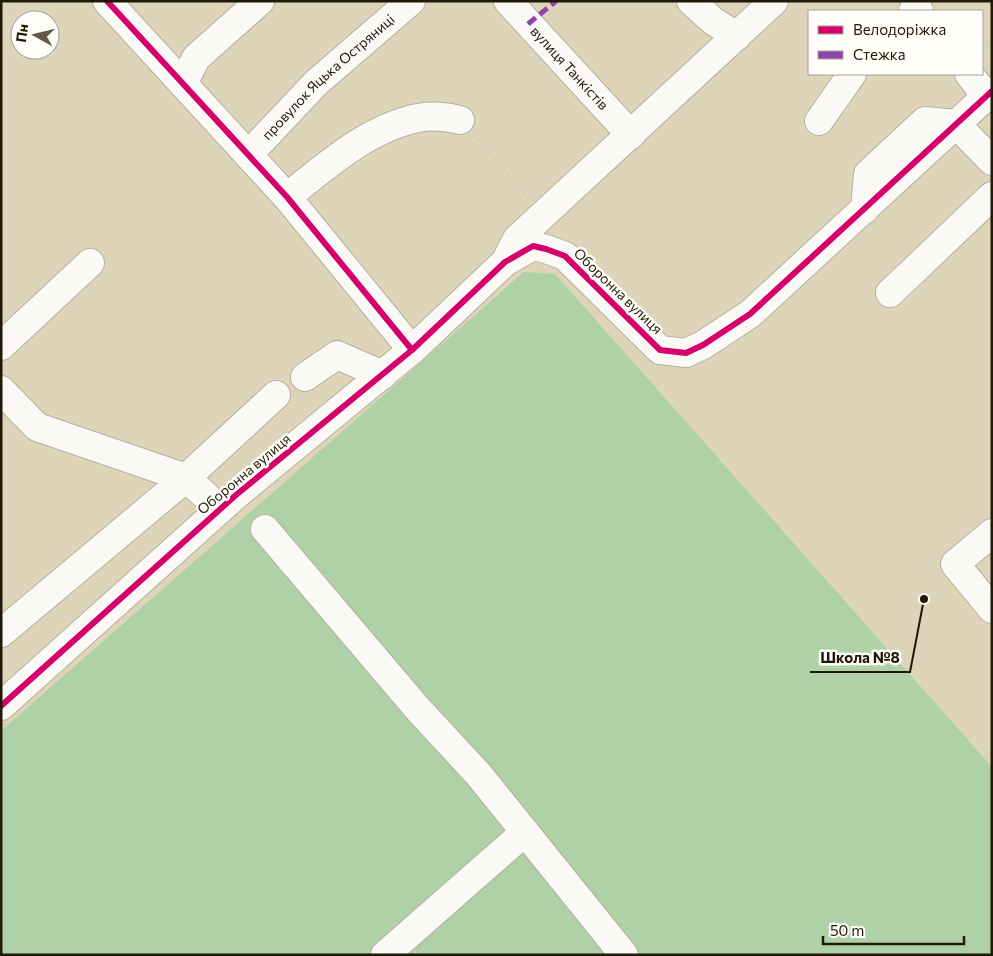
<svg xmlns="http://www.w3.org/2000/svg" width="993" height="956" viewBox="0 0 993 956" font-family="Commissioner,sans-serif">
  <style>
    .green { fill: #aed1a8 }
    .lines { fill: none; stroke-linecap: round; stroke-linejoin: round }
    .minor-casing { stroke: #b6b09c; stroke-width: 30 }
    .path { stroke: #c9c6bf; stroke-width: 3; stroke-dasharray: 1 4; stroke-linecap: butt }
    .minor { stroke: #faf9f5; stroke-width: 28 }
    .quiet { stroke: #8e44ad; stroke-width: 5; stroke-dasharray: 10 5; stroke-linecap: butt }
    .cycleway-casing { stroke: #fffdf8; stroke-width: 9 }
    .cycleway { stroke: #d6006c; stroke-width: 6 }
    .labels { text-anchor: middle; stroke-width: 5; stroke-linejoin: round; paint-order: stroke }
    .street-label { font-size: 14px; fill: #201907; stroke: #fffdf8 }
    .leader { fill: none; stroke: #201907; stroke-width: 2 }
    .callout-dot { fill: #201907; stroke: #fffdf8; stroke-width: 2 }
    .callout-label { font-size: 15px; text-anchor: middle; font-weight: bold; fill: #201907; stroke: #fffdf8; stroke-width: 5; stroke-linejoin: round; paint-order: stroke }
  </style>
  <rect width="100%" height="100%" fill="#ddd4ba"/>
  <polygon class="green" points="524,272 555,274 992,767 992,955 1,955 1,731"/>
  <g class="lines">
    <defs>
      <g id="minor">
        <polyline points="107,1 287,197 412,350"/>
        <path id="s1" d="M508,1L631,135"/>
        <polyline points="691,1 713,21 737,36"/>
        <polyline points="913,11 916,8 919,11"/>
        <polyline points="969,74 986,96"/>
        <polyline points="183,84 196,58 260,1"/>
        <polyline points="819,121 852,74"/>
        <path id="s2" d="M248,155L316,83L411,1"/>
        <path d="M287,197C326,166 368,128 418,118C430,115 448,117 460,120"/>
        <polyline points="865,209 868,174 925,121 956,124 992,161"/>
        <polyline points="508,256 517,239 774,1"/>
        <polyline points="890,293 992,196"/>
        <polyline points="1,346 90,263"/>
        <polyline points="305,377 337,355 383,375"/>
        <polyline points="1,390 37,427 186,478 207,497 219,510"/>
        <polyline points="265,529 417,708 479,775 624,955"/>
        <polyline points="992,533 955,564 992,609"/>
        <polyline points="1,633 186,478 276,395"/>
        <polyline points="1,706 236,495 412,350 505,262 533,246 546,249 565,256 660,350 686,353 703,345 750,314 992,91"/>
        <polyline points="385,955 525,832"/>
      </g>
    </defs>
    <use href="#minor" class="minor-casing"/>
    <g class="path">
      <polyline points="982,52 992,41"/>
      <polyline points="475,136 530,199"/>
    </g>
    <use href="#minor" class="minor"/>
    <polyline class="quiet" points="528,24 556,1"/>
    <defs>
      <g id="cycleway">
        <polyline points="107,1 287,197 412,350"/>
        <polyline points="1,706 236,495 412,350 505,262 533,246 546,249 565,256 660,350 686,353 703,345 750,314 992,91"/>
      </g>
    </defs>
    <use href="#cycleway" class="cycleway-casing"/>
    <use href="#cycleway" class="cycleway"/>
  </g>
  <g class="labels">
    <g class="street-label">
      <text dy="5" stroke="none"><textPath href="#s1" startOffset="91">вулиця Танкістів</textPath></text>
      <text dy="5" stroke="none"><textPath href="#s2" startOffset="112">провулок Яцька Остряниці</textPath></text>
      <text transform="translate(618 291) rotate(44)" y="5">Оборонна вулиця</text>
      <text transform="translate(244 474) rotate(-40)" y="5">Оборонна вулиця</text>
    </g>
  </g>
  <path class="leader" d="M924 599L910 672H810"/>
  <circle class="callout-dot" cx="924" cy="599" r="5"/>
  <g class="callout-label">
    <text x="860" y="663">Школа №8</text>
  </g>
  <rect width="993" height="956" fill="none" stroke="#201907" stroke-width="5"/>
  <rect x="808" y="10" width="175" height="65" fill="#fffdf8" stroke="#a6a298"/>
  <rect x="818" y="26" width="25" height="8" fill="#d6006c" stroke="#a6a298"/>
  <text x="853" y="35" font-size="15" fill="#201907">Велодоріжка</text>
  <rect x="818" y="51" width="25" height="8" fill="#8e44ad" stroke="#a6a298"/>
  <text x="853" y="60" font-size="15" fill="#201907">Стежка</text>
  <g transform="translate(35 35) rotate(278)"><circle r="24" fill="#fffdf8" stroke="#a6a298"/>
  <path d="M0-4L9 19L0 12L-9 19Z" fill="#625a46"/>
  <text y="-8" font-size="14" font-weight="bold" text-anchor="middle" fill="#201907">Пн</text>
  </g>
  <path d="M823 936v8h141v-8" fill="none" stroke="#201907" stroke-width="2.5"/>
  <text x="830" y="936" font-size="15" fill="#201907" stroke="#fffdf8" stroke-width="4" paint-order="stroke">50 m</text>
</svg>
